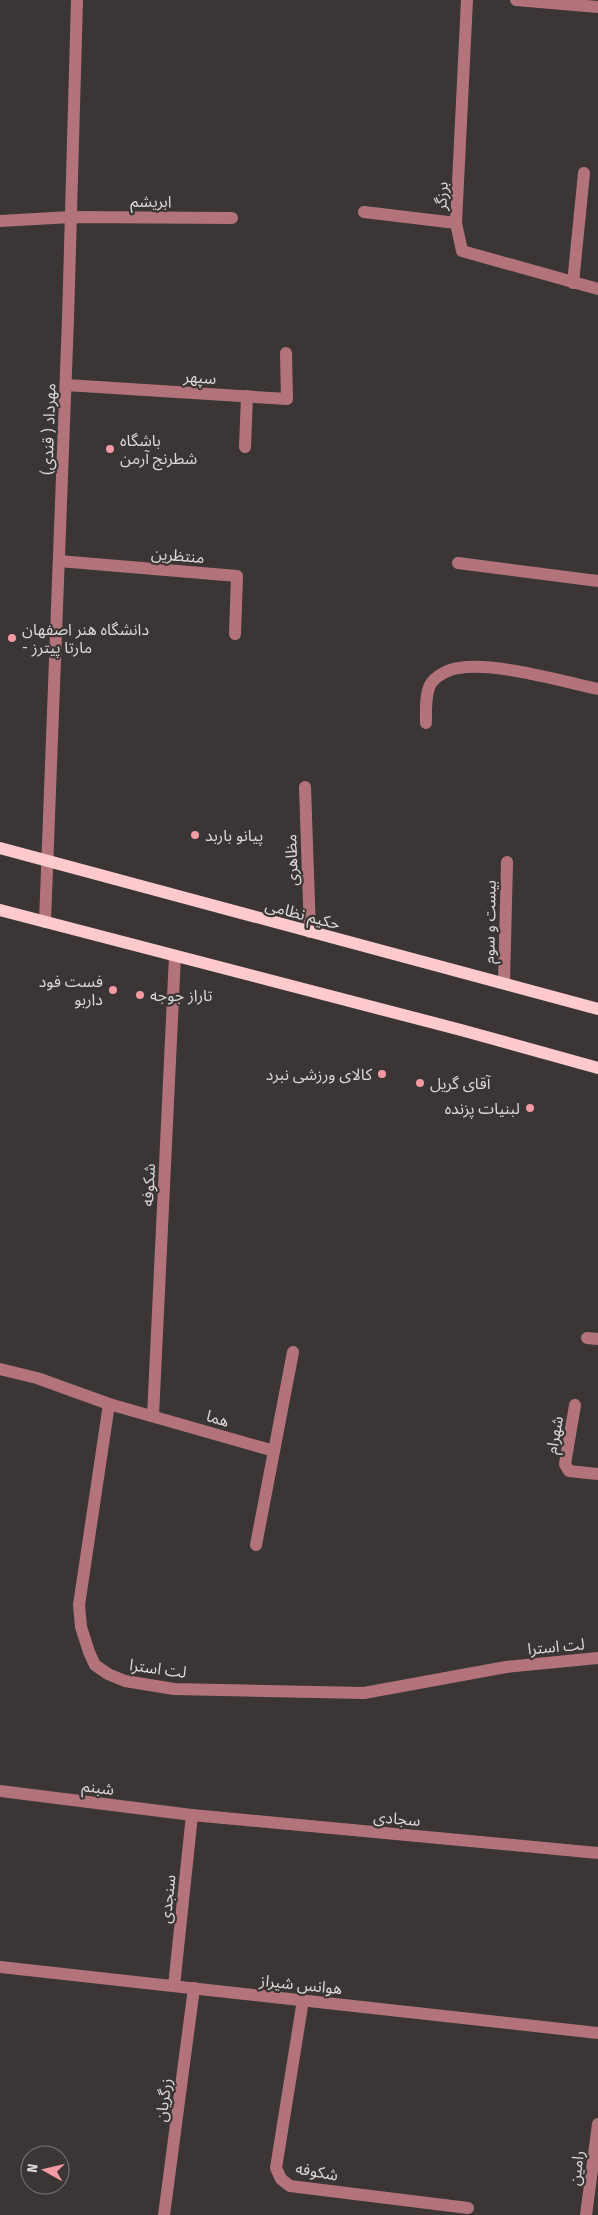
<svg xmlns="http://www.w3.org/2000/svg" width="598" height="2215" viewBox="0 0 598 2215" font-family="'Fira Sans Condensed','Noto Sans Arabic',sans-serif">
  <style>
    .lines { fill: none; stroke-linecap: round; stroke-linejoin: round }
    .minor { stroke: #b2747a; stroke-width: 12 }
    .major { stroke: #fecace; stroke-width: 12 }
    .poi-dot { fill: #f49aa3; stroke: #3b3535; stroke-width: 2 }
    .labels { text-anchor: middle; stroke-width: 4.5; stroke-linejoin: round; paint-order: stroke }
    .street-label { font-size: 16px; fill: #ddd9d9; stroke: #3b3535 }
    .poi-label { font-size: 16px; fill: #ddd9d9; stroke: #3b3535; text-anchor: start }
  </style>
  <rect width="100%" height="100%" fill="#3b3535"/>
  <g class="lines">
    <g class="minor">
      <polyline points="467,0 456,223 462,251 598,289"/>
      <polyline points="516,0 598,7"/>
      <polyline points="364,212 456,223"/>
      <polyline points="0,221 71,217 232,218"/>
      <polyline points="573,283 584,173"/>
      <polyline points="66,385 287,399 286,353"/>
      <polyline points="245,447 247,396"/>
      <polyline points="59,561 237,576 235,634"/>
      <polyline points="458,563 598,581"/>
      <path d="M426,723C426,711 425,696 430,685C435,676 449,669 459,668C495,662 561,681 598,689"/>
      <polyline points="305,787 310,932"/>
      <polyline points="45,922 68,319 77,0"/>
      <polyline points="504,983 507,862"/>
      <polyline points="587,1338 598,1339"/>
      <polyline points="0,1369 37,1378 109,1404 274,1451"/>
      <polyline points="109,1404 79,1605 81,1627 89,1652 95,1665 108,1674 125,1681 174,1689 364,1693 506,1667 598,1658"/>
      <polyline points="575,1405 565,1464 569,1471 598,1474"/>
      <polyline points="153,1416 175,956"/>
      <polyline points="256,1545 293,1352"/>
      <polyline points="0,1791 192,1815 598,1853"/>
      <polyline points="0,1967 598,2033"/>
      <polyline points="174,1986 192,1815"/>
      <polyline points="303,2000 276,2168 281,2179 290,2186 468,2208"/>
      <polyline points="164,2215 194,1988"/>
      <polyline points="586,2215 598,2124"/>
    </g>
    <g class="major">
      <polyline points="0,848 598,1009"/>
      <polyline points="0,910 461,1030 598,1068"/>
    </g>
  </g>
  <g class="poi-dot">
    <circle cx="110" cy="449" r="5"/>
    <circle cx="12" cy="638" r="5"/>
    <circle cx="195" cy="835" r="5"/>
    <circle cx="113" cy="990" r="5"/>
    <circle cx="140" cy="995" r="5"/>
    <circle cx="382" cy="1074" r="5"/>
    <circle cx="420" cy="1083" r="5"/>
    <circle cx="530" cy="1108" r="5"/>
  </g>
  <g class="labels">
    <g class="street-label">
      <text transform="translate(441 196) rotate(-87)" y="6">برزگر</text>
      <text x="151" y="207">ابریشم</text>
      <text transform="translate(200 377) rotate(4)" y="6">سپهر</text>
      <text transform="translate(48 429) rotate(-88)" y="6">مهرداد ( قندی)</text>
      <text transform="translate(178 555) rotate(5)" y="6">منتظرین</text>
      <text transform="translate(291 860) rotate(-92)" y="6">مظاهری</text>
      <text transform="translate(303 914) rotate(15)" y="6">حکیم نظامی</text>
      <text transform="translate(489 922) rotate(-89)" y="6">بیست و سوم</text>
      <text transform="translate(148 1185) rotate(-87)" y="6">شکوفه</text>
      <text transform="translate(218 1418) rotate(16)" y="6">هما</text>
      <text transform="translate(554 1435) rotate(-80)" y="6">شهرام</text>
      <text transform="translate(556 1646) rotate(-5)" y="6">لت استرا</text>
      <text transform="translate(158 1668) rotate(8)" y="6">لت استرا</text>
      <text transform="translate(98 1787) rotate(7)" y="6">شبنم</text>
      <text transform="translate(397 1818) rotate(5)" y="6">سجادی</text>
      <text transform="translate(167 1899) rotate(-84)" y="6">سنجدی</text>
      <text transform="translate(301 1984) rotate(6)" y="6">هوانس شیراز</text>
      <text transform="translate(163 2100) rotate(-83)" y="6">زرگریان</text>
      <text transform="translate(576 2168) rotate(-83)" y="6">رامین</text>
      <text transform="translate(317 2171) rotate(10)" y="6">شکوفه</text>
    </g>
    <g class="poi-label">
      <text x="120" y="446">باشگاه<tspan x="120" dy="18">شطرنج آرمن</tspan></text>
      <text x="22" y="635">دانشگاه هنر اصفهان<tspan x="22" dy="18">- مارتا پیترز</tspan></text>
      <text x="205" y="841">پیانو باربد</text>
      <text x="103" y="987" text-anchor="end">فست فود<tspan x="103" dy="18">داربو</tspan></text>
      <text x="150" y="1001">تاراز جوجه</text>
      <text x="372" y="1080" text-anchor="end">کالای ورزشی نبرد</text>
      <text x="430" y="1089">آقای گریل</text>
      <text x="520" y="1114" text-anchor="end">لبنیات پزنده</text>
    </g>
  </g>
  <g transform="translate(45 2170) rotate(278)"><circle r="24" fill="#3b3535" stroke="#7c7777"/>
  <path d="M0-4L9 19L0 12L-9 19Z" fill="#f49aa3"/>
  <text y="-8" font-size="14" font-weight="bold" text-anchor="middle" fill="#ddd9d9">N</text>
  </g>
</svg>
